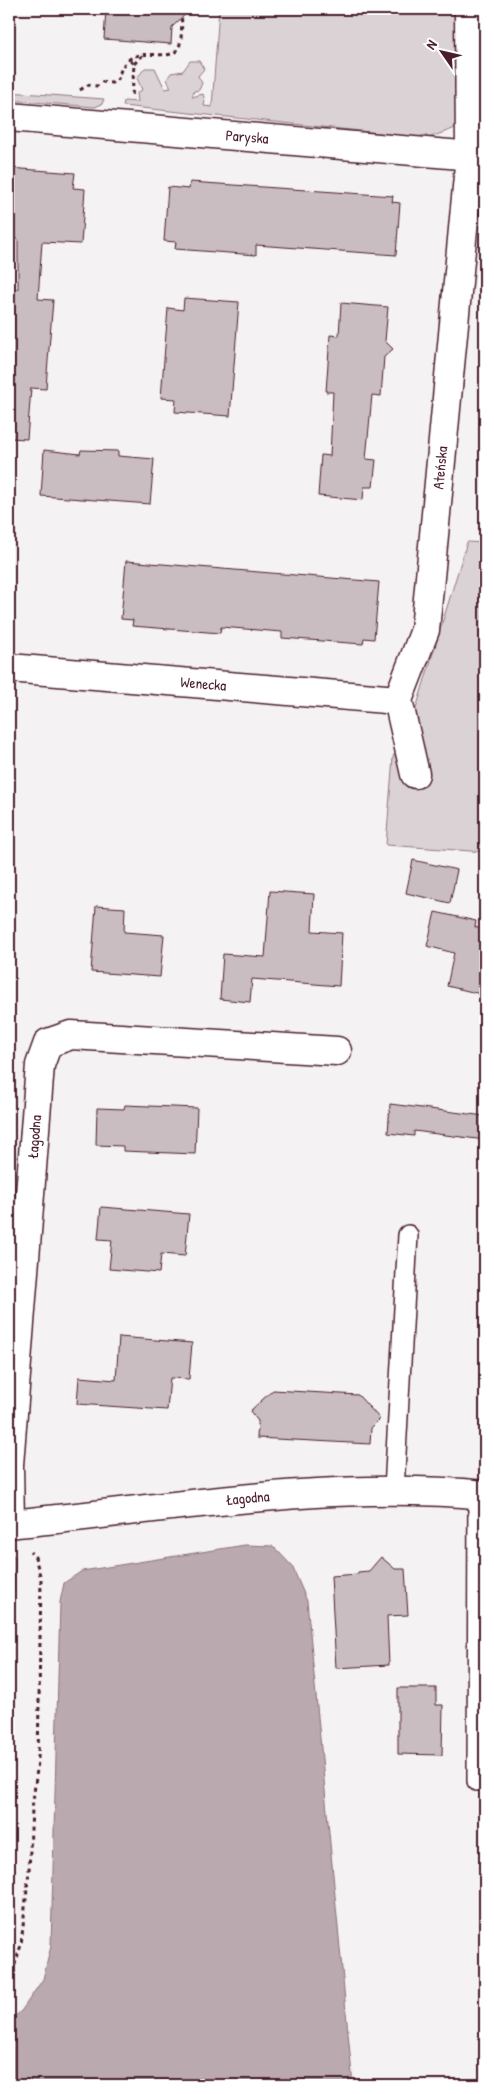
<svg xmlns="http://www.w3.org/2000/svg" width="494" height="2094" viewBox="0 0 494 2094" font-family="'Patrick Hand',sans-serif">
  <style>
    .green { fill: #dbd2d5; stroke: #927880 }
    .water { fill: #baa9ae; stroke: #8d727a }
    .building { fill: #cabdc1; stroke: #4a1f2b }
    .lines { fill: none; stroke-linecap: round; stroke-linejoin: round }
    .service-casing { stroke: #4a1f2b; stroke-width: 22 }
    .minor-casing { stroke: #4a1f2b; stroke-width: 31 }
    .path { stroke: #4a1f2b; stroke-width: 3; stroke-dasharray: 4 4; stroke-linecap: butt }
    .service { stroke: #fff; stroke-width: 19 }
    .minor { stroke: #fff; stroke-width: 28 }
    .labels { text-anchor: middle; stroke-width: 4.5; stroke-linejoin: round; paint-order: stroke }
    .street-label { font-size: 15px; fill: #4a1f2b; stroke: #fff }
  </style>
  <rect width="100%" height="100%" fill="#f4f2f2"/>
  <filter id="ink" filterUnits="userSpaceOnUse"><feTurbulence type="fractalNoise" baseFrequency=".02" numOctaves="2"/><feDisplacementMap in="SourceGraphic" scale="10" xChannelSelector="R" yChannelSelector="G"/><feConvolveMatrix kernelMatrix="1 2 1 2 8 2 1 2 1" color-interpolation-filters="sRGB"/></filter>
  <g filter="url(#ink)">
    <g class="green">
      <polygon points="219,9 464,9 469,112 453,129 428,138 426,135 417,137 123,106 124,101 138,102 137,93 142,90 137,78 145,68 155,68 165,89 171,88 167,79 171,73 183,71 190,61 199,61 204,69 198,76 202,83 199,90 194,91 192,97 203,94 205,101 204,106 212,107"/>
      <polygon points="9,92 104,99 102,104 95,107 9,100"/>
      <polygon points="467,542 485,543 485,852 386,845 393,757 415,712"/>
      <polygon points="9,1556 15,1556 9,1761"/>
    </g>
    <polygon class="water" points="245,1545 273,1546 292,1566 307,1601 353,2085 9,2085 9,2022 22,2010 43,1979 51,1946 60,1602 64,1583 82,1571"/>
    <g class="building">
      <polygon points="106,9 191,9 172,27 171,44 104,39"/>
      <polygon points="9,168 75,173 73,188 85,189 81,244 42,242 38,299 53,300 47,373 46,389 31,388 27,439 9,438 9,289 18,289 18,239 9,239"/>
      <polygon points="190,182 393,196 392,202 400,203 396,255 256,245 256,255 175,249 176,242 164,241 168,187 189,189"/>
      <polygon points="184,298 239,302 230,416 175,412 176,399 161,398 168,308 183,310"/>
      <polygon points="341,303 388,307 385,341 393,349 384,357 381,396 372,395 366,459 376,460 373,487 364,487 363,500 318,496 321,455 330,456 333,392 326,392 330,335 339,336"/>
      <polygon points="44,450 80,454 81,450 118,451 118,456 154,459 150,504 41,496"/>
      <polygon points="126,561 379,582 374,639 364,638 363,644 282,638 282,632 233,628 221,627 220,633 132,626 133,620 121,619"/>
      <polygon points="413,860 457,870 450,903 406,893"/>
      <polygon points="270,891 314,894 312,931 342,933 339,986 252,979 250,1002 220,999 223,954 265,957"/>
      <polygon points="96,906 125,908 124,932 164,935 160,977 91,972"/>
      <polygon points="435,912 476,921 475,927 485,930 485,995 447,986 454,953 427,946"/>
      <polygon points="390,1104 485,1116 485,1140 414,1131 414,1136 388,1133"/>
      <polygon points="125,1105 197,1108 195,1154 123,1151 123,1146 96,1145 97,1108 124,1109"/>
      <polygon points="101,1207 189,1214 185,1256 161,1254 159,1273 109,1269 112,1240 98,1239"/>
      <polygon points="119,1337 192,1343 189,1379 170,1378 167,1410 77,1404 79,1377 116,1380"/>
      <polygon points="273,1390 358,1395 380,1419 371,1428 370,1444 257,1438 258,1421 250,1411"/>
      <polygon points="381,1557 395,1569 405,1569 408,1615 387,1616 389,1665 336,1668 331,1576 358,1574 358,1572 369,1571"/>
      <polygon points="398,1688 436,1688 436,1705 443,1705 442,1755 398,1754"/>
    </g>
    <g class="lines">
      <defs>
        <g id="service">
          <polyline points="394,1490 408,1235"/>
          <polyline points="477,1781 478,1495"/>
        </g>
        <g id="minor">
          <path id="s1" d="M9,117L485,157"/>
          <path id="s2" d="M9,668L398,700"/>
          <path id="s3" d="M415,774L398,700L425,630L470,155L469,9"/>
          <path id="s4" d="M9,1524C168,1509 325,1480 485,1495"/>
          <path id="s5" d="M10,1524L9,1465L40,1065L48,1043L71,1035L337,1051"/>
        </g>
      </defs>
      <use href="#service" class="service-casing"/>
      <use href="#minor" class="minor-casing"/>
      <g class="path">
        <polyline points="130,61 134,64 132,99"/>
        <polyline points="134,64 144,54"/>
        <path d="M80,90L88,85L97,86L102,82L112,83L118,79C128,35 170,68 179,47C183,36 181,20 182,9"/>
        <polyline points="9,1980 11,1977 21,1945 29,1871 32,1809 38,1761 41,1579 35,1557 30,1552"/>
      </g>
      <use href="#service" class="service"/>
      <use href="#minor" class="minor"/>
    </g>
  </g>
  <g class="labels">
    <g class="street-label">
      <text dy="5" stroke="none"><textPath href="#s1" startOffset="239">Paryska</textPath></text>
      <text dy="5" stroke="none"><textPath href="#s3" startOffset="314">Ateńska</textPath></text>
      <text dy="5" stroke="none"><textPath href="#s2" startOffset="195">Wenecka</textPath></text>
      <text dy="5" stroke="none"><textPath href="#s5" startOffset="388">Łagodna</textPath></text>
      <text dy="5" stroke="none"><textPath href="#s4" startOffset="240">Łagodna</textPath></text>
    </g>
  </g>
  <rect width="494" height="2094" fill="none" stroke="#fff" stroke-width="30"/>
  <rect x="15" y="15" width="464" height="2064" fill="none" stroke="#4a1f2b" stroke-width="2" filter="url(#ink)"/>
  <g transform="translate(442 52) rotate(304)" stroke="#ffffff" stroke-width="4" paint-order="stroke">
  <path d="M0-4L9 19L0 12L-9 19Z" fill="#4a1f2b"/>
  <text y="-8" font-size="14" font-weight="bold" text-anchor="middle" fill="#4a1f2b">N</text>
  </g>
</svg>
